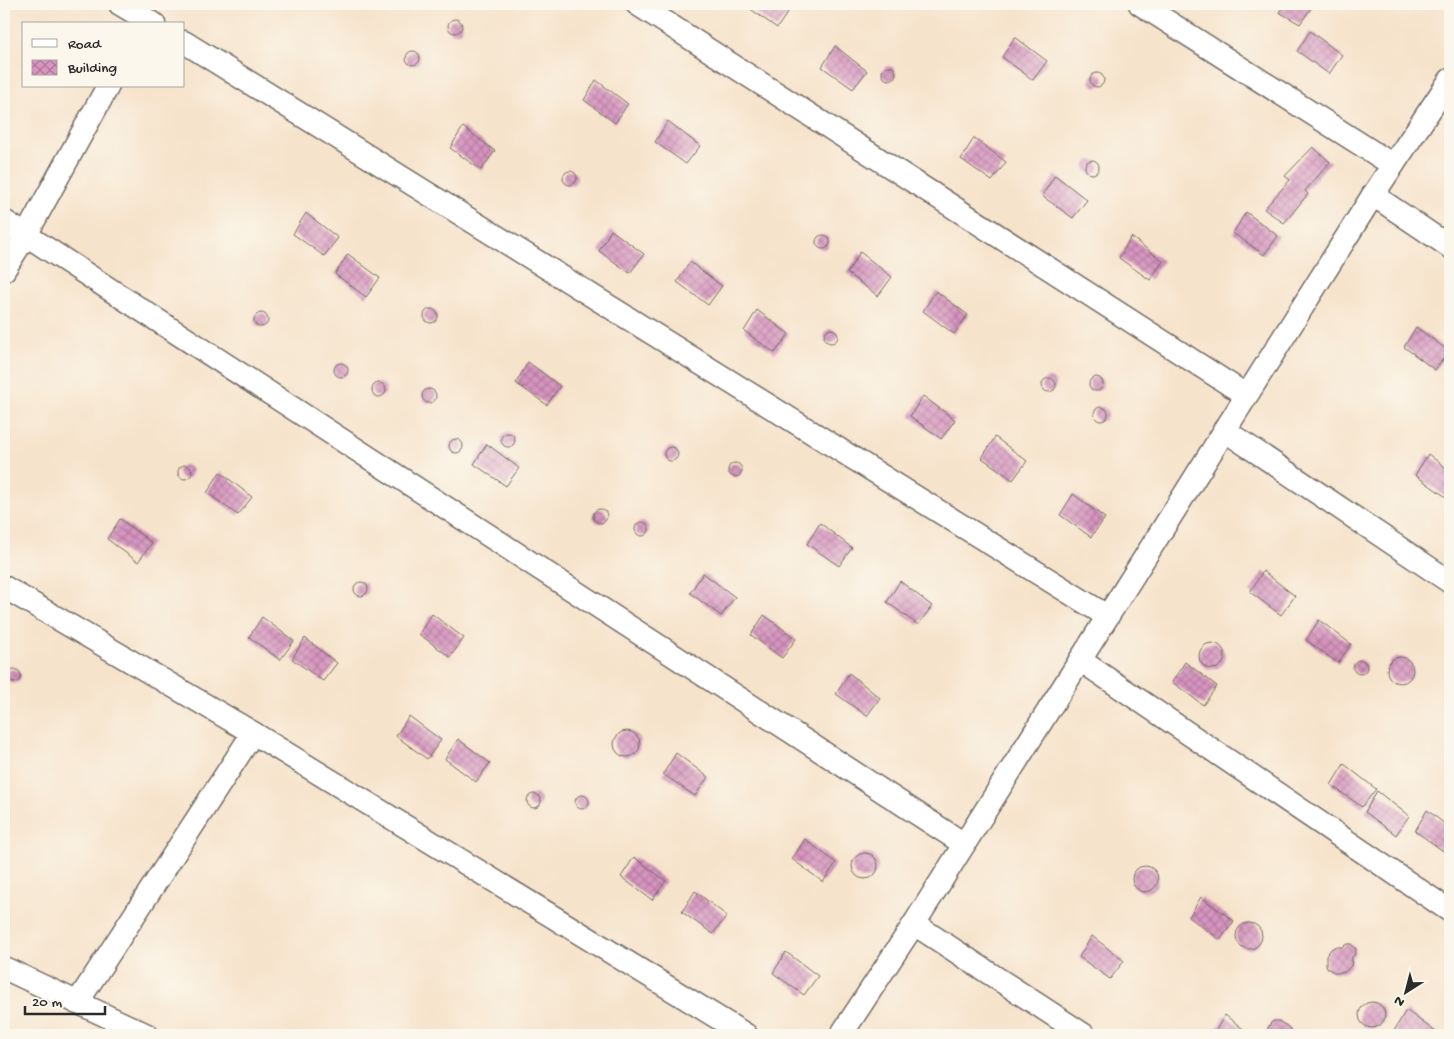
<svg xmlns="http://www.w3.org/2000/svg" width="1454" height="1039" viewBox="0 0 1454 1039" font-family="'Gochi Hand',sans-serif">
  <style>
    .building { fill: url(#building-cross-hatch) }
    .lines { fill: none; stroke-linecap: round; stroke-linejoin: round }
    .minor-casing { stroke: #726b63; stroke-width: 25 }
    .minor { stroke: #fff; stroke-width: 22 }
  </style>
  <defs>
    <pattern id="building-cross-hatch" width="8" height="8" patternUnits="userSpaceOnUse" patternTransform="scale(1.25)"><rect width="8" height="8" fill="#d794c0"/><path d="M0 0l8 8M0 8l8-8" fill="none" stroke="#af799c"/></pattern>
  </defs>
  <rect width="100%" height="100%" fill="#fbf7ec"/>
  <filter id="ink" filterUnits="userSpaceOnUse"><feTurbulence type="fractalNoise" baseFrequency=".02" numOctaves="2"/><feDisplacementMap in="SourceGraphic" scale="10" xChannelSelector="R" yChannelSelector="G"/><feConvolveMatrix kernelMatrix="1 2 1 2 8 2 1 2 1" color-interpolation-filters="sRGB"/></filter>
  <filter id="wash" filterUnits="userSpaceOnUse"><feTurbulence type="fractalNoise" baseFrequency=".0096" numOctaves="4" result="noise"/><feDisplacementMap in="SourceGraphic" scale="20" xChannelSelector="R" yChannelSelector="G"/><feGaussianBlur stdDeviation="1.12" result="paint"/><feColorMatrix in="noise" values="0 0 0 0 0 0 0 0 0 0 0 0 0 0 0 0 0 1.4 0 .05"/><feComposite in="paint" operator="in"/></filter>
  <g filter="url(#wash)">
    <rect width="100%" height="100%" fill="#f6e3cb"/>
    <g id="blocks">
      <g class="building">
        <polygon points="746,4 783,4 790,9 777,28 745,5"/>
        <polygon points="1285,4 1314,4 1300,24 1279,12"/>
        <circle cx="455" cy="26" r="7"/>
        <polygon points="1310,31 1342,55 1329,74 1297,51"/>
        <polygon points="1015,37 1047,61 1033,80 1002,57"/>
        <polygon points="835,46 867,71 853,89 822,67"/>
        <circle cx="413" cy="58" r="7"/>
        <circle cx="889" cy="73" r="7"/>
        <circle cx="1097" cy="80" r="7"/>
        <polygon points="596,80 628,104 615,123 584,100"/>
        <polygon points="668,121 700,146 686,164 655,142"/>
        <polygon points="463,127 495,151 481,170 450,148"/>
        <polygon points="974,138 1006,162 992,181 961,159"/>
        <polygon points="1313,147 1330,162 1305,191 1308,194 1284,223 1264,209 1290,180 1285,176"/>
        <circle cx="1092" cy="167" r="7"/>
        <circle cx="570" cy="178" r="7"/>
        <polygon points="1055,175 1087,200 1073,218 1042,196"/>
        <polygon points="1246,212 1278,236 1264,255 1233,233"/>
        <polygon points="306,213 338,238 324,256 293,234"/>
        <polygon points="611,230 644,254 630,273 599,251"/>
        <circle cx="823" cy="242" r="7"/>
        <polygon points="1131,237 1163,261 1150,280 1119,258"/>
        <polygon points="860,252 892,277 878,296 847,273"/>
        <polygon points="348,254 380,278 366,297 335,274"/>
        <polygon points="690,262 722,286 708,305 677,282"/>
        <polygon points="936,291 968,315 954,334 923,311"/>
        <circle cx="431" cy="316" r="7"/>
        <polygon points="757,310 789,334 775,353 744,331"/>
        <circle cx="261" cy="320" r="7"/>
        <polygon points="1416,327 1449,351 1435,370 1404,347"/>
        <circle cx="831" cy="336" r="7"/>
        <polygon points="528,362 560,386 547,405 516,383"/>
        <circle cx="341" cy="370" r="7"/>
        <circle cx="1096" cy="384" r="7"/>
        <circle cx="1049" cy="385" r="7"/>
        <circle cx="379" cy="390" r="7"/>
        <circle cx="429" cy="396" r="7"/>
        <polygon points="923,396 955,420 941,439 910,416"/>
        <circle cx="1101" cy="414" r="7"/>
        <circle cx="508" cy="440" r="7"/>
        <polygon points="995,437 1027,461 1013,480 982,458"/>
        <circle cx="456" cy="446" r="7"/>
        <polygon points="487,444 519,468 506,486 474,464"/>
        <circle cx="671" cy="454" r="7"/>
        <polygon points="1428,454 1450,471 1450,492 1446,497 1415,475"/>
        <circle cx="735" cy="470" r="7"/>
        <circle cx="185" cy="472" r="7"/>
        <polygon points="220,472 252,497 238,515 207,493"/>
        <polygon points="1073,494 1105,518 1091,537 1060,515"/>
        <circle cx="600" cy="516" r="7"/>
        <polygon points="120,519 152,543 138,562 107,539"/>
        <circle cx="642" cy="529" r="7"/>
        <polygon points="820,523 852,548 839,566 807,544"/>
        <polygon points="1263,571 1295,596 1281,615 1250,592"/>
        <polygon points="703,573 735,597 721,616 690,593"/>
        <polygon points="900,581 932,606 918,625 887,602"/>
        <circle cx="361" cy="589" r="7"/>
        <polygon points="432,614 464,638 450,657 419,634"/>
        <polygon points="764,615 796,639 782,658 751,635"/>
        <polygon points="262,617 294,641 280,660 249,637"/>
        <polygon points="1319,620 1351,644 1338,663 1306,640"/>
        <polygon points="305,638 337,663 323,681 292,659"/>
        <circle cx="1212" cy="656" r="13"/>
        <circle cx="1400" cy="670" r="13"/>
        <circle cx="1360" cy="667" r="7"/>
        <polygon points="1185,662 1217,686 1203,705 1172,682"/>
        <circle cx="14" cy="676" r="7"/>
        <polygon points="849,673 880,698 867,716 836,694"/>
        <polygon points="409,716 441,740 427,759 396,736"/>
        <circle cx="627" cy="744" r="13"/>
        <polygon points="458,739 490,763 476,782 445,759"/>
        <polygon points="676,753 708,777 695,796 663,774"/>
        <polygon points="1344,764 1376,789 1362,807 1331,785"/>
        <polygon points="1377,791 1409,816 1396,835 1365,812"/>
        <circle cx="534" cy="801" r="7"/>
        <circle cx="582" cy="802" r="7"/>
        <polygon points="1427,810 1450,828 1450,847 1446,853 1415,831"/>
        <polygon points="805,839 836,863 823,882 792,859"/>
        <circle cx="865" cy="866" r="13"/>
        <polygon points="634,857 666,881 652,900 621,877"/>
        <circle cx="1145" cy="879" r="13"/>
        <polygon points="695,891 727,916 713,934 682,912"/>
        <polygon points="1201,897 1234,921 1220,940 1189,917"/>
        <circle cx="1249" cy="936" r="13"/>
        <polygon points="1092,936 1124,961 1110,979 1079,957"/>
        <polygon points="1347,944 1351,944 1356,949 1355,954 1352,957 1351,966 1345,972 1336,973 1328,969 1326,965 1326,956 1331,949 1335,947 1342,947"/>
        <polygon points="786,952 818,976 804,995 773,973"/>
        <circle cx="1372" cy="1015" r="13"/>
        <polygon points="1406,1010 1440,1035 1400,1035 1394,1031"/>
        <polygon points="1225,1015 1251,1035 1213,1035"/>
        <polygon points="1273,1021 1278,1021 1287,1026 1290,1029 1292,1035 1265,1035 1270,1024"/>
      </g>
    </g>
  </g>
  <g filter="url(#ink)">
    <use href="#blocks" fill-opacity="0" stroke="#726b63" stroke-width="1"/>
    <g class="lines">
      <defs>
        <g id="minor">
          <polyline points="120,4 154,24"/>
          <polyline points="637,4 1246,395"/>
          <polyline points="1140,4 1393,165"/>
          <polyline points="184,42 1107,616"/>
          <polyline points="1373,195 1450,247"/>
          <polyline points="4,221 26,235 964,844"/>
          <polyline points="4,270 26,235 108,86"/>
          <polyline points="1224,430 1450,582"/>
          <polyline points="4,587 253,733 746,1035"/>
          <polyline points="1080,660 1450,911"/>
          <polyline points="914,924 1084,1035"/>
          <polyline points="4,968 147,1035"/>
          <polyline points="77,1003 253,733"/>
          <polyline points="841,1035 914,924 1373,195 1450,80"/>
        </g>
      </defs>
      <use href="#minor" class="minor-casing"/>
      <use href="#minor" class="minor"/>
    </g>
  </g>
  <rect width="1454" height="1039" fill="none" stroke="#fbf7ec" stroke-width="20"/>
  <rect x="22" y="22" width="162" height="65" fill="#fbf7ec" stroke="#a8a59f"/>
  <rect x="32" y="39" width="25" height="8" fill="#ffffff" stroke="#a8a59f"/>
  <text x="68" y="48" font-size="15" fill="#2b2b2b">Road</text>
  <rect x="32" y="60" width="25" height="15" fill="url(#building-cross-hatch)" stroke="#a8a59f"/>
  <text x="68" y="72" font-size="15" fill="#2b2b2b">Building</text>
  <g transform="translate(1406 992) rotate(216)" stroke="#fbf7ec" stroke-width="4" paint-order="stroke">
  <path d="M0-4L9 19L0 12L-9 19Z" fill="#2b2b2b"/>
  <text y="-8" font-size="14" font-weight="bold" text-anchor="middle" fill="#2b2b2b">N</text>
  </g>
  <path d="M25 1006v8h80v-8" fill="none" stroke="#2b2b2b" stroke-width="2.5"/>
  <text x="32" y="1006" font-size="15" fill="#2b2b2b" stroke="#fbf7ec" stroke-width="4" paint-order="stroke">20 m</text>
</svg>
